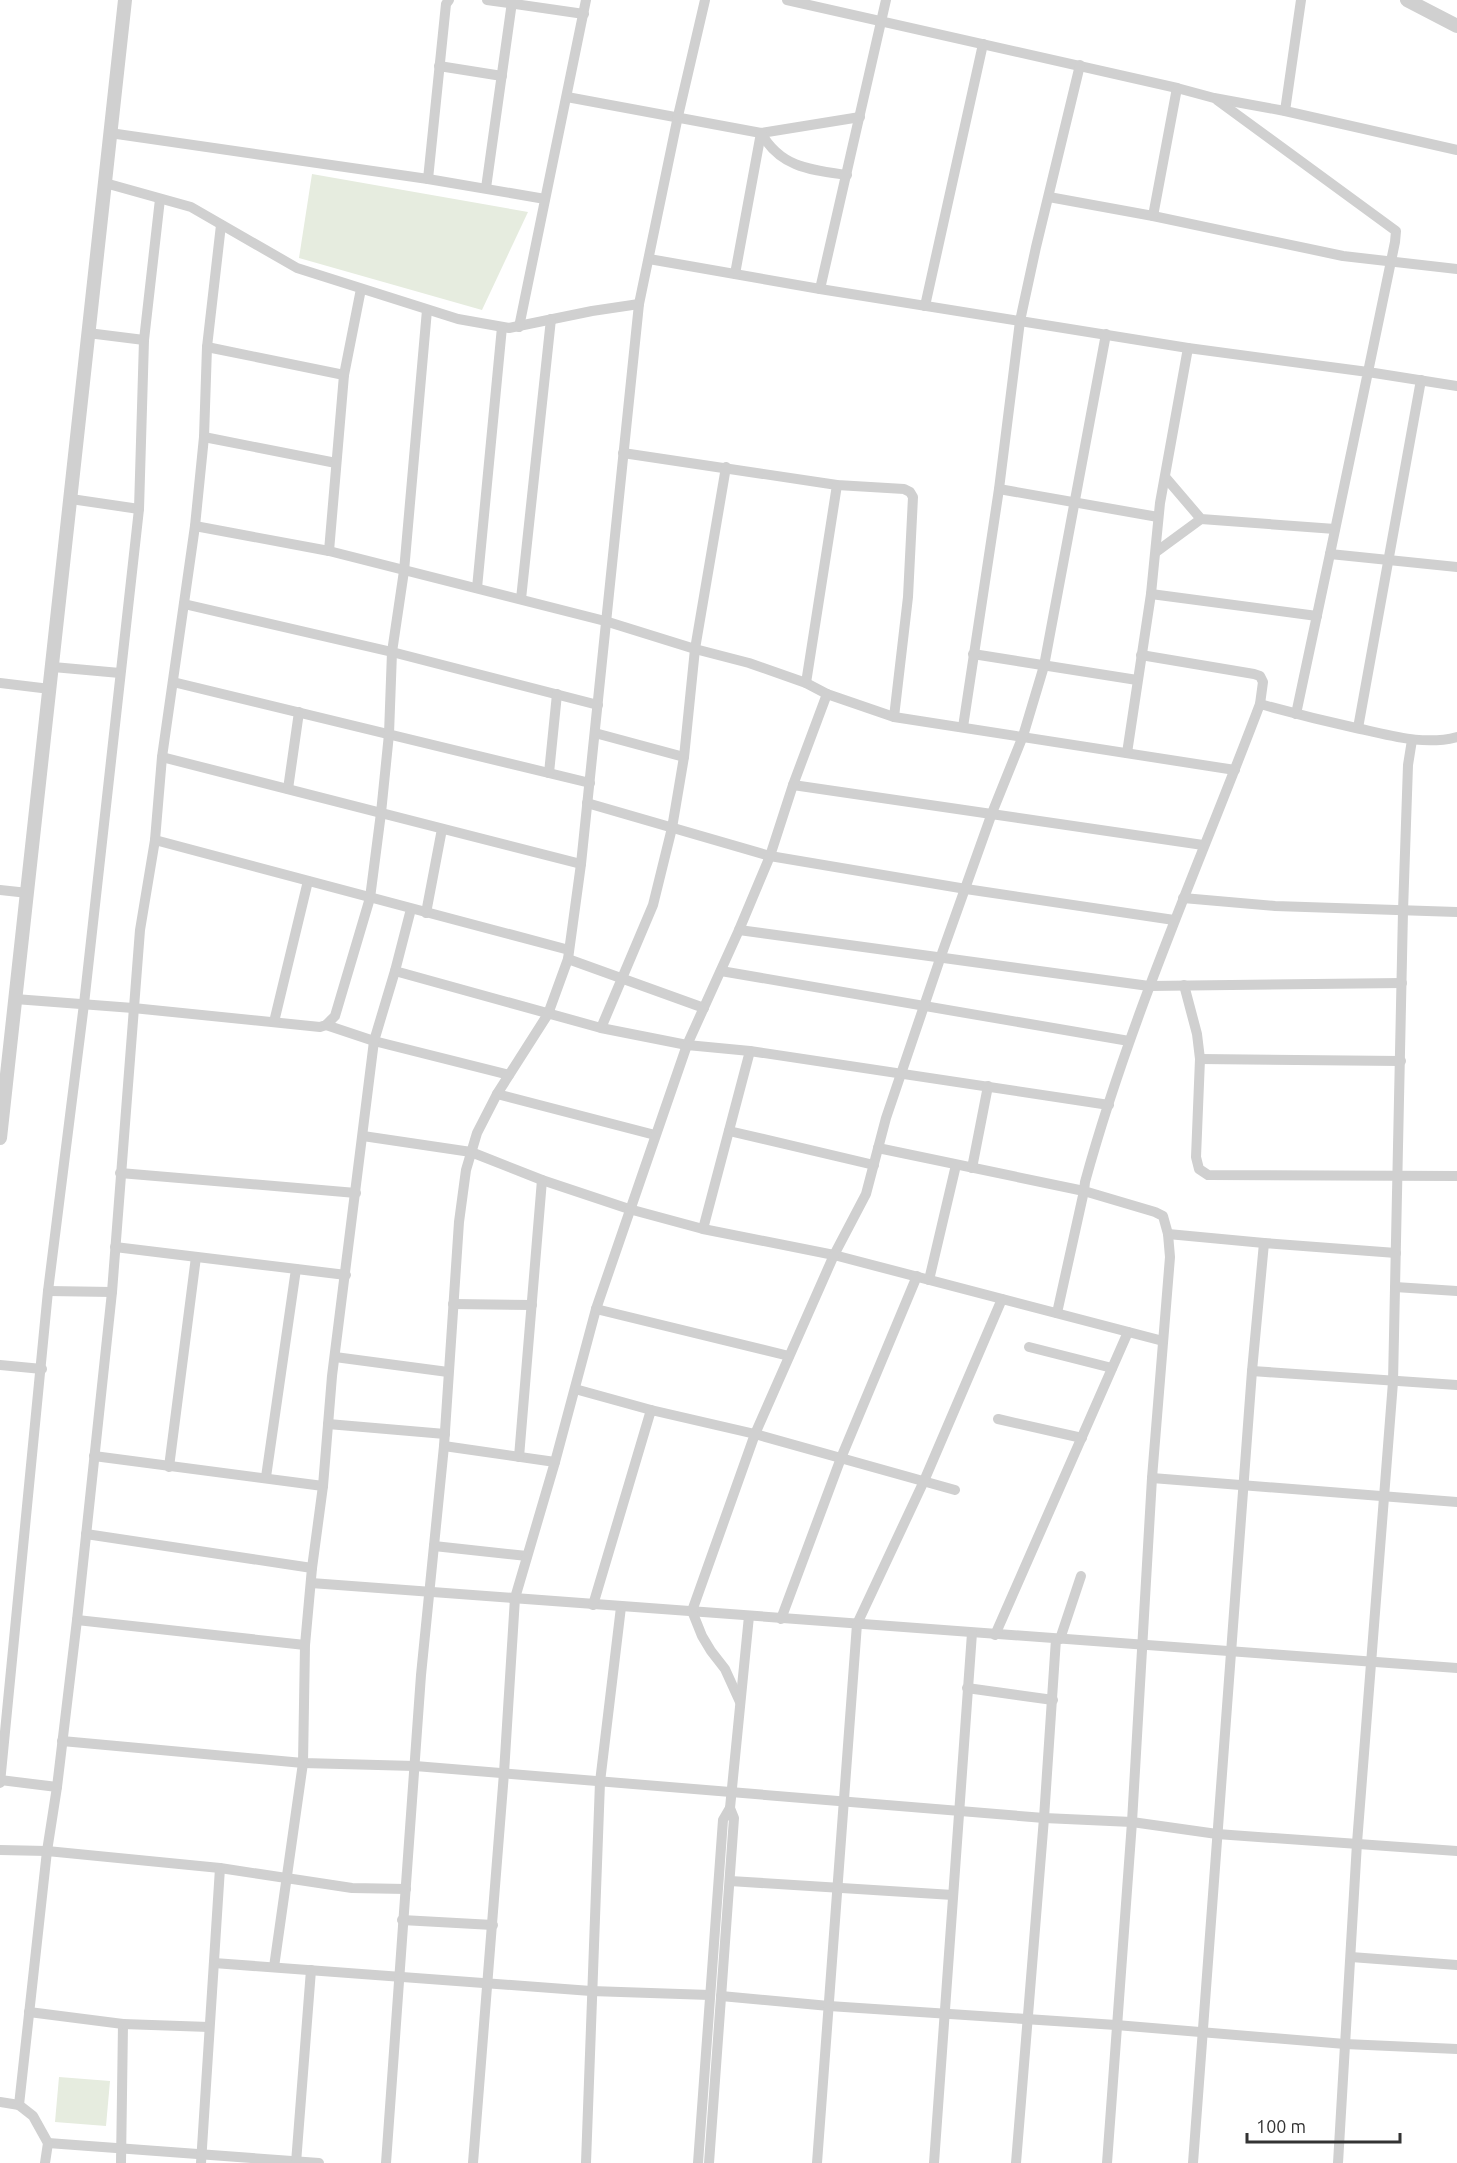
<svg xmlns="http://www.w3.org/2000/svg" width="1457" height="2163" viewBox="0 0 1457 2163" font-family="Ubuntu,sans-serif">
  <style>
    .green { fill: #e6ecdf }
    .lines { fill: none; stroke-linecap: round; stroke-linejoin: round }
    .minor { stroke: #d0d0d0; stroke-width: 10 }
    .tertiary { stroke: #d0d0d0; stroke-width: 14 }
  </style>
  <rect width="100%" height="100%" fill="#fff"/>
  <g class="green">
    <polygon points="312,174 528,212 482,310 299,258"/>
    <polygon points="59,2077 110,2081 106,2126 55,2122"/>
  </g>
  <g class="lines">
    <g class="minor">
      <polyline points="487,0 584,14"/>
      <polyline points="787,0 1177,88 1214,98 1285,111 1457,150"/>
      <polyline points="439,66 502,76"/>
      <polyline points="567,97 761,133 860,117"/>
      <polyline points="1217,100 1396,231 1395,242 1368,372 1457,386"/>
      <polyline points="1285,111 1301,0"/>
      <polyline points="110,133 428,179 545,199"/>
      <path d="M761,133C781,168 811,170 847,175"/>
      <polyline points="428,179 446,4 449,0"/>
      <polyline points="105,183 191,207 297,268 458,319 509,328 592,311 639,304"/>
      <polyline points="486,188 512,2"/>
      <polyline points="1049,197 1153,216 1343,256 1457,269"/>
      <polyline points="1153,216 1177,88"/>
      <polyline points="649,259 820,289 1188,348"/>
      <polyline points="735,274 761,133"/>
      <polyline points="820,289 886,0"/>
      <polyline points="925,306 983,44"/>
      <polyline points="519,327 586,0"/>
      <polyline points="88,333 144,340"/>
      <polyline points="207,347 344,375"/>
      <polyline points="204,437 336,463"/>
      <polyline points="623,453 837,485 904,489 910,492 913,497 908,597 894,717"/>
      <polyline points="1166,478 1201,519 1335,529"/>
      <polyline points="999,489 1158,517"/>
      <polyline points="71,499 139,509"/>
      <polyline points="195,526 329,551 605,621 695,649 749,663 806,683 827,694 894,717 1235,770"/>
      <polyline points="329,551 344,375 361,289"/>
      <polyline points="1156,552 1201,519"/>
      <polyline points="477,588 502,327"/>
      <polyline points="1151,594 1317,616"/>
      <polyline points="521,599 551,319"/>
      <polyline points="184,604 392,652 598,705"/>
      <polyline points="973,654 1137,680"/>
      <polyline points="53,667 120,673"/>
      <polyline points="173,682 590,783"/>
      <polyline points="0,683 50,689"/>
      <polyline points="806,683 837,485"/>
      <path d="M1260,704C1292,713 1324,721 1356,728C1390,735 1423,746 1457,737"/>
      <polyline points="1296,714 1330,554 1457,567"/>
      <polyline points="963,727 999,489 1020,321 1036,247 1080,65"/>
      <polyline points="1358,728 1421,380"/>
      <polyline points="595,733 684,757"/>
      <polyline points="1127,753 1151,594 1160,503 1188,348 1368,372 1330,554"/>
      <polyline points="162,757 581,864"/>
      <polyline points="549,773 557,694"/>
      <polyline points="793,785 1203,845"/>
      <polyline points="288,789 299,712"/>
      <polyline points="587,803 770,856 966,889 1174,920"/>
      <polyline points="155,840 569,950"/>
      <polyline points="0,890 28,893"/>
      <polyline points="1183,898 1275,906 1457,912"/>
      <polyline points="411,909 395,971 601,1028 687,1045 739,930 770,856 793,785 827,694"/>
      <polyline points="426,913 442,829"/>
      <polyline points="739,930 1149,986 1402,983"/>
      <polyline points="568,959 704,1008"/>
      <polyline points="721,971 1129,1041"/>
      <polyline points="1184,985 1197,1034 1200,1059 1196,1157 1199,1169 1208,1175 1457,1176"/>
      <polyline points="15,999 133,1008 320,1027 326,1025 335,1016 370,898 381,813 389,734 392,652 404,571 427,310"/>
      <polyline points="274,1022 308,881"/>
      <polyline points="326,1025 374,1041 509,1075"/>
      <polyline points="601,1028 653,905 672,828 684,757 695,649 726,467"/>
      <polyline points="1200,1059 1401,1061"/>
      <polyline points="497,1094 655,1135"/>
      <polyline points="729,1131 874,1165"/>
      <polyline points="363,1136 471,1152 542,1180 629,1209 703,1229 834,1255 1163,1341"/>
      <polyline points="878,1148 1084,1191 1057,1313"/>
      <polyline points="972,1168 988,1086"/>
      <polyline points="120,1173 356,1193"/>
      <polyline points="703,1229 750,1051"/>
      <polyline points="1168,1234 1264,1243"/>
      <polyline points="115,1247 346,1275"/>
      <polyline points="929,1280 956,1165"/>
      <polyline points="1395,1287 1457,1291"/>
      <polyline points="48,1291 112,1292"/>
      <polyline points="453,1304 532,1305"/>
      <polyline points="596,1309 789,1356"/>
      <polyline points="1029,1347 1112,1368"/>
      <polyline points="335,1357 448,1372"/>
      <polyline points="0,1365 42,1369"/>
      <polyline points="1252,1371 1457,1385"/>
      <polyline points="575,1389 651,1410"/>
      <polyline points="998,1419 1082,1438"/>
      <polyline points="328,1424 445,1434"/>
      <polyline points="444,1446 555,1462"/>
      <polyline points="94,1456 323,1486"/>
      <polyline points="519,1457 542,1180"/>
      <polyline points="169,1467 196,1257"/>
      <polyline points="266,1477 296,1269"/>
      <polyline points="1152,1478 1457,1502"/>
      <polyline points="86,1534 312,1568"/>
      <polyline points="434,1546 527,1556"/>
      <polyline points="311,1583 1457,1668"/>
      <polyline points="593,1605 651,1410 755,1434 955,1490"/>
      <polyline points="781,1619 841,1458 917,1276"/>
      <polyline points="77,1620 305,1645"/>
      <polyline points="995,1635 1128,1332"/>
      <polyline points="1060,1639 1081,1576"/>
      <polyline points="967,1688 1053,1700"/>
      <polyline points="740,1702 725,1669 711,1651 702,1636 692,1611 755,1434 834,1255 866,1194 886,1118 941,956 992,813 1023,736 1044,666 1106,334"/>
      <polyline points="62,1741 303,1763 415,1766 1044,1818 1132,1822 1217,1834 1457,1851"/>
      <polyline points="0,1780 57,1787"/>
      <polyline points="0,1783 48,1291 84,1004 139,509 144,340 160,199"/>
      <polyline points="0,1850 47,1851 220,1868 352,1888 406,1889"/>
      <polyline points="730,1881 953,1895"/>
      <polyline points="402,1920 493,1925"/>
      <polyline points="1351,1957 1457,1965"/>
      <polyline points="214,1963 591,1991 710,1995"/>
      <polyline points="274,1967 303,1763 305,1645 312,1568 323,1486 332,1376 374,1041 395,971"/>
      <polyline points="721,1996 829,2006 1116,2025 1345,2044 1457,2049"/>
      <polyline points="29,2012 123,2024 121,2163"/>
      <polyline points="123,2024 209,2027"/>
      <polyline points="0,2102 19,2105"/>
      <polyline points="48,2143 319,2163"/>
      <polyline points="45,2163 48,2143 33,2116 19,2105 47,1851 57,1787 77,1620 112,1292 140,930 155,840 162,757 195,526 204,437 207,347 221,225"/>
      <polyline points="201,2163 220,1868"/>
      <polyline points="296,2163 311,1970"/>
      <polyline points="386,2163 421,1675 444,1446 459,1222 466,1170 477,1133 497,1094 548,1014 568,959 581,864 639,304 678,116 705,0"/>
      <polyline points="473,2163 504,1773 515,1598 555,1462 596,1309 687,1045 750,1051 1109,1105"/>
      <polyline points="586,2163 600,1782 621,1607"/>
      <polyline points="698,2163 723,1820 730,1808"/>
      <polyline points="709,2163 734,1818 730,1808 749,1616"/>
      <polyline points="817,2163 857,1624 924,1481 1002,1299"/>
      <polyline points="934,2163 972,1633"/>
      <polyline points="1016,2163 1044,1818 1056,1639"/>
      <path d="M1107,2163L1132,1822L1152,1478L1170,1257L1168,1234L1163,1216L1155,1212L1084,1191L1085,1182C1130,1018 1200,863 1260,704L1263,682L1260,676L1254,674L1141,655"/>
      <polyline points="1193,2163 1252,1371 1264,1243 1396,1253"/>
      <polyline points="1338,2163 1357,1843 1393,1382 1403,911 1408,765 1412,740"/>
    </g>
    <g class="tertiary">
      <polyline points="1407,0 1457,26"/>
      <polyline points="0,1138 125,0"/>
    </g>
  </g>
  <path d="M1247 2133v9h153v-9" fill="none" stroke="#333333" stroke-width="3"/>
  <text x="1256" y="2133" font-size="18" fill="#333333" stroke="#ffffff" stroke-width="4.5" paint-order="stroke">100 m</text>
</svg>
